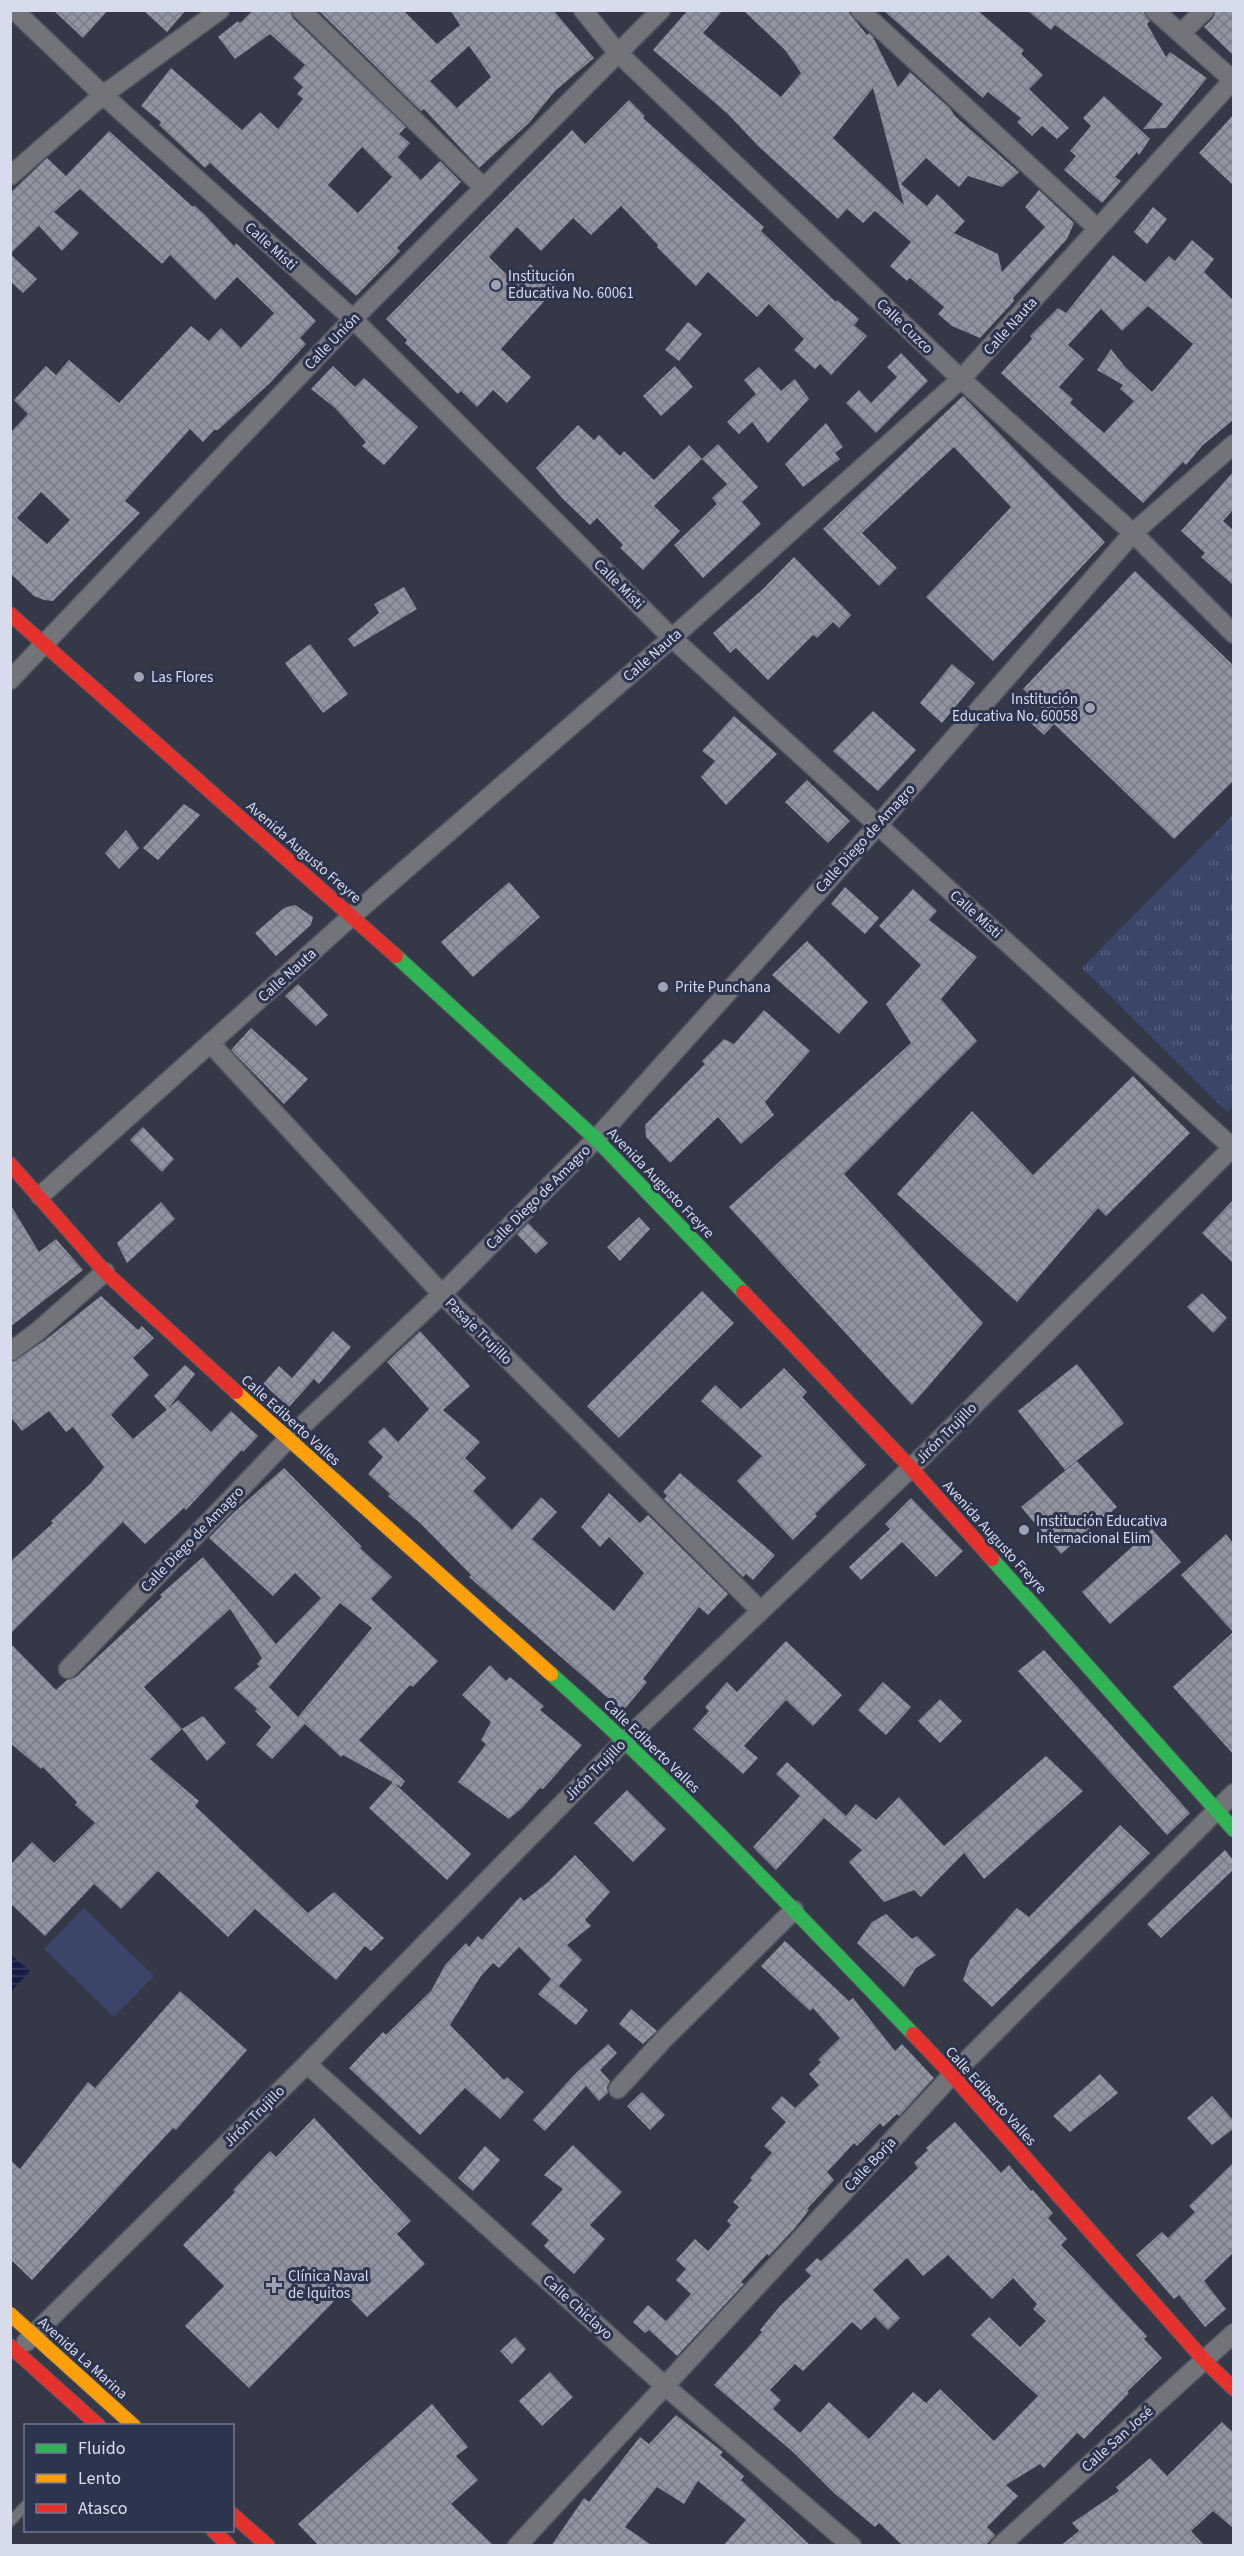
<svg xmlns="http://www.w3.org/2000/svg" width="1244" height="2556" viewBox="0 0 1244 2556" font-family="'Source Sans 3',sans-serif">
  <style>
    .grass { fill: url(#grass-tufts) }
    .pitch { fill: #3b4469 }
    .water { fill: url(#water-rules) }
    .building { fill: url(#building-cross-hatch); fill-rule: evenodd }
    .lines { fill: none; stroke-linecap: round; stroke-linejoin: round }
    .lane-casing { stroke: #545662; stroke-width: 12 }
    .street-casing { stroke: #545662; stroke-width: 21 }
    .fast-casing { stroke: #545662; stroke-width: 16 }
    .slow-casing { stroke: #545662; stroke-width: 16 }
    .jam-casing { stroke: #545662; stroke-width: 16 }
    .lane { stroke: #72747a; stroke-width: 9 }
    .street { stroke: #72747a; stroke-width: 18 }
    .fast { stroke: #30b455; stroke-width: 14 }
    .slow { stroke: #ff9f0a; stroke-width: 14 }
    .jam { stroke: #e5322d; stroke-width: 14 }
    .poi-dot { fill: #9ea3b3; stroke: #2d344e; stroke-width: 2 }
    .labels { text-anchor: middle; stroke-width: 6; stroke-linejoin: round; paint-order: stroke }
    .street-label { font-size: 15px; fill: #d7dced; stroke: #2d344e }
    .poi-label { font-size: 15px; fill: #d7dced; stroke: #2d344e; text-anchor: start }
  </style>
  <defs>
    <pattern id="grass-tufts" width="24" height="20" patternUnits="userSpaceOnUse" patternTransform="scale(1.5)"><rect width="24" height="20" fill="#3b4469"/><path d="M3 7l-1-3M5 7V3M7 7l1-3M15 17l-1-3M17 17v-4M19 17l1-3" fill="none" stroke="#575e7f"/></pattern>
    <pattern id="water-rules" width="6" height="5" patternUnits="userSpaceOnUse" patternTransform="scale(1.5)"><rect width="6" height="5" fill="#161c45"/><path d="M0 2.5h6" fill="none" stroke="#373c60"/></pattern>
    <pattern id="building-cross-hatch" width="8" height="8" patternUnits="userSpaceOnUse" patternTransform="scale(1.5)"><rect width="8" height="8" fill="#9093a0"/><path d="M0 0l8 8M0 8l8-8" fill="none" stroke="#787b85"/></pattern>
  </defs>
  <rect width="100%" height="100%" fill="#353846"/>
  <polygon class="grass" points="1233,815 1234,1105 1227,1112 1082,968"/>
  <polygon class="pitch" points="84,1908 154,1976 114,2017 44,1949"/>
  <polygon class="water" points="10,1954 30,1971 11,1992 10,1992"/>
  <g class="building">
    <polygon points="53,10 108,10 83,38"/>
    <polygon points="143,10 186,10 167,32"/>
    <path d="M253,10H290L293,18L406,127L399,134L410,143L398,157L421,180L440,161L461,182L397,248L400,251L356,296L210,163L205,168L159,125L161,122L141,106L171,68L242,130L260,112L278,129L303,99L297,94L303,87L293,78L305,65L270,34L235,59L218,37L238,21L240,23ZM362,147L392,177L358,213L328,185Z"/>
    <path d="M318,10H403L437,44L460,25L450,10H553L594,58L555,91L529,123L479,168L424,109L421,111ZM469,46L491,77L457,108L430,81Z"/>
    <path d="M688,10H723L703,33L781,97L801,73L785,50L743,10H847L867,35L869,33L873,37L898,87L910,72L950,108L955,116L1019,172L1002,187L968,176L959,187L926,158L901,184L927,206L937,194L965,221L954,233L998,254L1002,272L1045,227L1025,207L1039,190L1074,223L1067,239L1013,298L1014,301L980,338L952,326L938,314L944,307L910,278L907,281L890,266L911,242L875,211L863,223L847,209L838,219L757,145L728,114L653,50ZM873,88L898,182L904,205L833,138Z"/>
    <polygon points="883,10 977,10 1024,50 1021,54 1043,75 1029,89 1069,128 1057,139 1042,126 1032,136 1017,122 1021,118 988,92 983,98"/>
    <polygon points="1027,10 1143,10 1150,21 1147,24 1166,57 1170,52 1207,78 1166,128 1143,129 1163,104 1055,25 1051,30"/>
    <polygon points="1216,10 1233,10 1233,55 1204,27 1213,18"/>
    <polygon points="1104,96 1150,139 1139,155 1137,152 1115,177 1121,181 1102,203 1064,170 1076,156 1070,151 1091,126 1083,118"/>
    <polygon points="629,100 645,116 643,118 764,227 761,231 836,302 837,300 859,319 854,325 867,336 831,375 820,364 815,369 794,350 804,339 769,304 757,317 708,272 696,286 657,247 658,245 621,206 591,235 573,218 541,251 517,227 489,257 514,282 530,264 557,287 501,349 531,377 507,403 493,390 477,407 461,391 458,394 405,343 407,340 386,319 572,130 585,144"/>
    <polygon points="1233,115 1233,185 1199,153"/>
    <path d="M109,131L193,207L194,205L205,215L234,246L236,243L316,321L300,338L306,344L270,383L218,430H214L203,442L190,429L125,501L140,513L53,601L44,600L34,596L10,573V433L28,414L14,400L46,366L56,375L69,360L119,403L191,326L209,341L221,328L241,348L274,313L237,277L215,300L170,255L162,264L80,189L54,212L79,233L62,251L39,226L10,254V193L47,158L66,176ZM41,492L70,520L47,544L17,518Z"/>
    <polygon points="1153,207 1167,219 1147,244 1134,232"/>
    <path d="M1192,240L1214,259L1204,272L1233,300V420L1202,446L1186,465L1183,462L1143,503L1001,373L1032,339L1030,336L1058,308L1066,313L1113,255L1145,282L1169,256L1175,261ZM1148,306L1193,344L1152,392L1126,368L1111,349L1097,370L1123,385L1120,389L1134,401L1104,433L1070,403L1073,399L1059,387L1084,359L1068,345L1101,309L1122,331Z"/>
    <polygon points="10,254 37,279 23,293 10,281"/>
    <polygon points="688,322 702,334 679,361 665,350"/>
    <polygon points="901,353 928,381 876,433 846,403 859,390 871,403 897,377 887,367"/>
    <polygon points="333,366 355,387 364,378 418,427 384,465 362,446 366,442 335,408 311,389"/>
    <polygon points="675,366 693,387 661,416 643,396"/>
    <polygon points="759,367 781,391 795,379 809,399 768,443 752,422 739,434 727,422 756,394 744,380"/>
    <polygon points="963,396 1105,542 993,661 926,597 1011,507 954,447 862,533 897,568 879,586 823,529"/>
    <polygon points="826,423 843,447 835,453 840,459 803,487 785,464"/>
    <polygon points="578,425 594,440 599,435 620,456 624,451 654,480 689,445 702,459 654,506 680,531 643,570 620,548 623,545 597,518 590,525 561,497 536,468"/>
    <polygon points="718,444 758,487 742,502 761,524 703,578 674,545 717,504 712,498 727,484 702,459"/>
    <polygon points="1233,472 1233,510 1223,521 1233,530 1233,585 1201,557 1205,553 1181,531"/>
    <polygon points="794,557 851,615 839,628 833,622 817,638 813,635 768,680 736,648 730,653 713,633 763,589"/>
    <polygon points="1135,571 1233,665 1233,781 1174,839 1054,724 1044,735 1031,723 1043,709 1023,689"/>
    <polygon points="404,587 417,609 354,647 348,639 379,613 374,604"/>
    <polygon points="310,644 348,694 323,713 285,663"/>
    <polygon points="952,664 975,683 942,723 920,703"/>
    <polygon points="873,711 916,750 878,791 833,751"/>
    <polygon points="734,716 777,754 726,805 701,777 715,761 702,751"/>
    <polygon points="807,780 850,821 828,843 785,802"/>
    <polygon points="184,804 200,815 158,860 143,848"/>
    <polygon points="126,830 139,848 119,869 105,853"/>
    <polygon points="509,882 540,917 473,977 441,942"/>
    <polygon points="845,887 879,918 865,934 831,904"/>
    <polygon points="913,889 937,911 929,920 977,957 941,999 977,1041 844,1174 983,1323 912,1405 729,1207 911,1043 886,1004 921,965 879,926"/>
    <polygon points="295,905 313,917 311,925 276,956 255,933 284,908"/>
    <polygon points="807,941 868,1002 839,1034 772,975"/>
    <polygon points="298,984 328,1015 316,1026 285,996"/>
    <polygon points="764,1010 810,1051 765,1102 774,1115 741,1144 718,1117 670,1163 646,1137 645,1125 705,1064 702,1061 724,1039 734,1044"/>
    <polygon points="251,1028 308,1079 284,1104 231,1050"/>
    <polygon points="1133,1076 1190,1133 1106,1216 1098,1208 1017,1302 897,1194 972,1111 1033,1175"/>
    <polygon points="143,1127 174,1159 162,1172 130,1140"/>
    <polygon points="1233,1200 1233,1263 1202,1233"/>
    <polygon points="161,1202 175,1219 127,1263 117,1243"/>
    <polygon points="10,1204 39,1252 56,1239 83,1270 10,1327"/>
    <polygon points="639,1217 650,1229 620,1261 607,1247"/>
    <polygon points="528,1223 548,1243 536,1254 517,1234"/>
    <polygon points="702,1291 734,1323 619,1438 587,1406"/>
    <polygon points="1202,1293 1227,1318 1213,1333 1187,1307"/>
    <polygon points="101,1296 138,1330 142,1326 154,1338 133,1358 149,1375 111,1415 133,1439 178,1400 211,1432 231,1411 258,1436 243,1452 242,1450 186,1510 184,1508 145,1544 123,1522 10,1634 10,1562 53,1523 51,1521 91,1483 104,1467 73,1427 66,1432 49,1411 22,1431 10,1416 10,1363 44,1341"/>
    <polygon points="333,1331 351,1347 319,1384 314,1379 289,1407 263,1384 279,1366 292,1378"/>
    <polygon points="420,1331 470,1386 443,1410 480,1442 465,1458 486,1478 473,1491 512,1530 541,1497 557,1512 532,1539 614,1611 644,1573 609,1537 600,1547 581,1527 609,1493 640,1523 648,1515 728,1594 708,1615 699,1607 643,1679 647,1682 623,1711 469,1577 471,1575 421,1524 388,1496 390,1494 368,1474 383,1457 368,1442 384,1427 398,1442 429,1409 387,1362"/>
    <polygon points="1077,1364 1124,1423 1065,1470 1018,1411"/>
    <polygon points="185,1365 195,1374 167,1410 154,1396"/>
    <polygon points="784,1368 807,1392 802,1397 866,1465 815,1514 817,1516 793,1540 737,1481 762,1456 701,1401 715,1385 741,1409"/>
    <polygon points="1077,1461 1117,1507 1061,1554 1021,1507"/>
    <path d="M284,1468L362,1547L360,1548L392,1577L371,1599L438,1661L413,1687L410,1685L359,1740L405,1781L401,1787L343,1755L341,1757L305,1724L272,1759L256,1745L271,1727L255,1711L257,1709L234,1688L260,1666L257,1664L262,1658L230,1609L144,1687L182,1729L150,1759L199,1801L195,1806L308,1913L334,1892L384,1938L371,1951L365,1946L336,1980L255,1909L228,1937L158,1871L121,1909L94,1884L45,1936L10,1903V1865L32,1842L54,1863L95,1823L75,1805L77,1802L43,1767L41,1769L10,1743V1643L56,1690L67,1680L76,1677L162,1597L160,1595L203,1557L276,1644L321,1598L295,1573L273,1596L209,1538L231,1515ZM340,1603L372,1628L298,1717L269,1687Z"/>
    <polygon points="680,1473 775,1555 753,1580 746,1574 743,1577 664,1499 667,1496 663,1492"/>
    <polygon points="911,1498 963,1551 936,1577 902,1542 861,1580 849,1567 890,1529 885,1524"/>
    <polygon points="1152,1529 1181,1562 1110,1624 1082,1592"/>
    <polygon points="1226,1534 1233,1543 1233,1754 1173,1687 1233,1632 1181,1575"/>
    <polygon points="786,1641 842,1695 813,1726 786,1700 744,1746 758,1758 743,1774 693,1729 709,1711 705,1707 727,1682 737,1692"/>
    <polygon points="1044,1650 1190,1813 1167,1835 1018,1671"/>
    <polygon points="490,1665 506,1681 510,1677 544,1706 540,1710 582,1745 543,1789 540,1788 522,1808 509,1819 458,1782 486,1744 481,1740 491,1722 462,1695"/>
    <polygon points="883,1682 911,1707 886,1735 858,1710"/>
    <polygon points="940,1699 962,1721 940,1743 918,1721"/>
    <polygon points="203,1716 226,1743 207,1761 182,1729"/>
    <polygon points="1046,1756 1083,1791 984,1879 964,1853 921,1897 914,1890 884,1902 849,1862 862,1850 824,1818 776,1870 753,1847 800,1796 776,1774 787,1762 846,1816 856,1804 876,1820 899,1797 944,1846"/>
    <polygon points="393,1782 471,1854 447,1880 369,1808"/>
    <polygon points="627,1790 666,1829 633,1862 594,1823"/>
    <polygon points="1120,1825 1150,1853 992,2007 963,1980 970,1960 1017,1908 1029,1917"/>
    <polygon points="1225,1850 1233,1860 1233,1870 1161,1938 1147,1924"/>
    <polygon points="575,1855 610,1892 585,1920 591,1926 567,1945 582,1960 559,1986 588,2010 576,2025 538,1994 551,1979 519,1947 499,1968 493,1963 481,1976 450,2025 504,2080 507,2077 524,2092 500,2119 465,2088 420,2135 349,2068 383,2032 386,2035 431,1991 445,1965 466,1943 469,1947 478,1936 482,1940 520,1897 524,1901 547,1883"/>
    <polygon points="886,1914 912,1939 917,1936 936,1955 916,1968 904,1987 857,1943 872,1922"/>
    <polygon points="785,1941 849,2001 853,1998 895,2051 902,2044 934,2078 899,2116 897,2114 883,2127 880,2123 857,2146 854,2143 843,2155 827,2172 834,2180 807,2209 809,2210 795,2228 769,2256 767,2254 741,2282 744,2284 677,2356 649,2330 645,2333 633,2322 648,2305 666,2321 691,2294 676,2280 686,2269 676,2260 695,2239 708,2251 731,2225 727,2221 739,2207 733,2202 752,2180 750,2178 772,2153 764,2146 786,2122 771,2108 782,2096 795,2108 819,2085 809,2074 821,2062 818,2060 840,2038 813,2008 810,2011 761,1966"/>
    <polygon points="180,1991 247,2050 176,2130 173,2128 32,2280 10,2259 10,2160 20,2169 88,2082 95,2088"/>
    <polygon points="631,2009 657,2031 643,2044 619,2024"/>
    <polygon points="608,2044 617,2053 600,2070 610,2081 607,2087 608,2093 599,2101 586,2086 545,2131 533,2120 575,2074"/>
    <polygon points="1100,2074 1118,2093 1070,2132 1053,2116"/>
    <polygon points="642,2092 665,2115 650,2130 627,2106"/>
    <polygon points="1212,2096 1233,2120 1233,2129 1212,2145 1187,2118"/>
    <polygon points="314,2118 411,2221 397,2234 425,2264 367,2317 343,2292 249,2388 185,2326 224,2286 183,2245 235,2192 233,2190 270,2151 276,2157"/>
    <path d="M955,2122L1001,2173L1009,2165L1031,2191L1033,2190L1053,2213L1048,2218L1067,2239L1061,2245L1147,2336L1144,2339L1162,2358L1127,2392L1129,2393L1084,2439L1077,2433L1044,2468L1040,2464L1006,2485L1018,2496L987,2527L995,2535L985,2546H903L879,2523L875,2527L834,2493L793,2452L714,2385L762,2332L760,2330L780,2306L811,2276L805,2270L817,2258L821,2261L918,2168L914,2163L928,2150L926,2148ZM948,2255L992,2299L1013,2278L1037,2304L1033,2309L1046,2321L1020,2347L989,2317L971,2335L1038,2396L994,2441L940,2389L926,2403L913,2392L869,2439L829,2402L800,2433L773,2409L781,2400L770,2390L795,2364L803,2371L852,2322L861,2330L875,2317L888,2330L900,2318L873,2290L907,2258L923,2276Z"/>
    <polygon points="573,2145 622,2192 590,2225 605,2239 574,2274 544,2246 549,2240 531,2224 563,2189 544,2175"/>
    <polygon points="485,2146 500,2160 473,2191 458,2178"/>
    <polygon points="1233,2163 1233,2253 1204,2281 1226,2309 1205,2327 1179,2295 1174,2299 1136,2255 1162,2232 1168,2238 1195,2212 1189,2206"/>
    <polygon points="515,2337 526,2349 512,2364 500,2351"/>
    <polygon points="550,2372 573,2397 542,2426 519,2401"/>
    <polygon points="432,2404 468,2447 456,2456 478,2480 451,2504 494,2546 319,2546 298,2524"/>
    <polygon points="676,2415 723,2452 720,2455 744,2476 741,2480 811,2546 723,2546 746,2520 698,2481 684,2504 657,2487 625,2527 653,2546 551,2546 584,2498 589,2502 640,2437 649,2444"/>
    <polygon points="1222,2422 1233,2432 1233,2528 1213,2511 1191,2531 1205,2546 1060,2546 1079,2531 1072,2523 1119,2491 1116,2487 1150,2458 1167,2476"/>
  </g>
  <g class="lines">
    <defs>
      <polyline id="lane" points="10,2522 26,2505"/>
      <g id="street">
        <polyline points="14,10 103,95 353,319 672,638 1234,1149"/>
        <polyline points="301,10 484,188"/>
        <polyline points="583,10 617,52 961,379 1133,533 1234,634"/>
        <polyline points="860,10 1097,228"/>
        <polyline points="1154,10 1234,81"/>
        <polyline points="1181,33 1205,10"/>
        <polyline points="10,176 103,95 220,10"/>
        <polyline points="10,680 353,319 661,10"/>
        <polyline points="210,1043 442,1294 760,1610"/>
        <polyline points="40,1196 352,916 672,638 961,379 1233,80"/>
        <polyline points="10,1352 37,1332 105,1272"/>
        <polyline points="68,1669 288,1439 442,1294 596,1139 878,825 1133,533 1234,444"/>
        <polyline points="307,2064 666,2387 852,2546"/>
        <polyline points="618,2089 665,2038 794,1910"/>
        <polyline points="26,2342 307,2064 625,1740 911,1468 1234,1146"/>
        <polyline points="517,2546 952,2075 1234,1793"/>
        <polyline points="1000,2546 1234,2333"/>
      </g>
      <g id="fast">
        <polyline points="396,956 596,1139 743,1292"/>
        <polyline points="992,1559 1234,1830"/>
        <path d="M551,1674C678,1787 795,1911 913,2034"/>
      </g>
      <g id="slow">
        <polyline points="236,1392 551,1674"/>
        <polyline points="10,2314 134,2426"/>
      </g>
      <g id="jam">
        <polyline points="10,614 396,956"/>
        <polyline points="10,1164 105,1272 236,1392"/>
        <polyline points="743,1292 911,1468 992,1559"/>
        <polyline points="913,2034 952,2075 1204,2360 1234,2389"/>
        <polyline points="10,2346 99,2426"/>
        <polyline points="232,2514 268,2546"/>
        <polyline points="213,2530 229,2546"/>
      </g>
    </defs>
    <use href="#lane" class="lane-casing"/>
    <use href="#street" class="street-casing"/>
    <use href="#fast" class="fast-casing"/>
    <use href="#slow" class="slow-casing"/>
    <use href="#jam" class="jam-casing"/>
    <use href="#lane" class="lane"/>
    <use href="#street" class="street"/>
    <use href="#fast" class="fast"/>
    <use href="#slow" class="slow"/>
    <use href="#jam" class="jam"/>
  </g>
  <g class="poi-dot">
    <circle cx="496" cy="285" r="6"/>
    <circle cx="139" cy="677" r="6"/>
    <circle cx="1090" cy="708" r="6"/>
    <circle cx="663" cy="987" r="6"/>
    <circle cx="1024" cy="1530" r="6"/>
    <path d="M271 2276h6v6h6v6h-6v6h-6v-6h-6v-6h6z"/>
  </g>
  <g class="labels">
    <g class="street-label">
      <text transform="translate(271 246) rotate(42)" y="5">Calle Misti</text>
      <text transform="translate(905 326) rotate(44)" y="5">Calle Cuzco</text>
      <text transform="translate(1010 326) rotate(-48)" y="5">Calle Nauta</text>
      <text transform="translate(332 341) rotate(-46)" y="5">Calle Unión</text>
      <text transform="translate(619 584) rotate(45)" y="5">Calle Misti</text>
      <text transform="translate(652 655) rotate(-41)" y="5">Calle Nauta</text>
      <text transform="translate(865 838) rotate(-48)" y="5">Calle Diego de Amagro</text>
      <text transform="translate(304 852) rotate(41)" y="5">Avenida Augusto Freyre</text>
      <text transform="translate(976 914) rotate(42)" y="5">Calle Misti</text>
      <text transform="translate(287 975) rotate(-42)" y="5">Calle Nauta</text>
      <text transform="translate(661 1183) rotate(46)" y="5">Avenida Augusto Freyre</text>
      <text transform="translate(538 1197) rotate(-45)" y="5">Calle Diego de Amagro</text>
      <text transform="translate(479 1331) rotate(45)" y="5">Pasaje Trujillo</text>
      <text transform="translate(291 1420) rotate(42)" y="5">Calle Ediberto Valles</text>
      <text transform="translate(946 1433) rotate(-45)" y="5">Jirón Trujillo</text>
      <text transform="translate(995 1537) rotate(48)" y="5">Avenida Augusto Freyre</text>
      <text transform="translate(192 1539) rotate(-46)" y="5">Calle Diego de Amagro</text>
      <text transform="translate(652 1746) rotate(44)" y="5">Calle Ediberto Valles</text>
      <text transform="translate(595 1770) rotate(-45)" y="5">Jirón Trujillo</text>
      <text transform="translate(991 2096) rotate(48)" y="5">Calle Ediberto Valles</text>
      <text transform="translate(254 2116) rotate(-45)" y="5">Jirón Trujillo</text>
      <text transform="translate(870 2164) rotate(-47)" y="5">Calle Borja</text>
      <text transform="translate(578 2307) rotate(42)" y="5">Calle Chiclayo</text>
      <text transform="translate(83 2358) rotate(42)" y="5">Avenida La Marina</text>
      <text transform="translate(1117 2439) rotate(-42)" y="5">Calle San José</text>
    </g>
    <g class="poi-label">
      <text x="508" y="281">Institución<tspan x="508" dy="17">Educativa No. 60061</tspan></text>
      <text x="151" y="682">Las Flores</text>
      <text x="1078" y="704" text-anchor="end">Institución<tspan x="1078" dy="17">Educativa No. 60058</tspan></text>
      <text x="675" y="992">Prite Punchana</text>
      <text x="1036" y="1526">Institución Educativa<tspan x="1036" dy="17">Internacional Elim</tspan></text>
      <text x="288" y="2281">Clínica Naval<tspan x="288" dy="17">de Iquitos</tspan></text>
    </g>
  </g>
  <rect width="1244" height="2556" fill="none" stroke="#d7dced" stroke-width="24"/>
  <rect x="24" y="2424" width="210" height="108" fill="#2d344e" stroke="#71778e" stroke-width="1.5"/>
  <rect x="36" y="2444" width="30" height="9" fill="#30b455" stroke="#71778e" stroke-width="1.5"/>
  <text x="78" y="2454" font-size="18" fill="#d7dced">Fluido</text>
  <rect x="36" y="2474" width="30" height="9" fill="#ff9f0a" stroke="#71778e" stroke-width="1.5"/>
  <text x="78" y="2484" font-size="18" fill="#d7dced">Lento</text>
  <rect x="36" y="2504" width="30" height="9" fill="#e5322d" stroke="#71778e" stroke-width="1.5"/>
  <text x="78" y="2514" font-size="18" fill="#d7dced">Atasco</text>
</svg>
